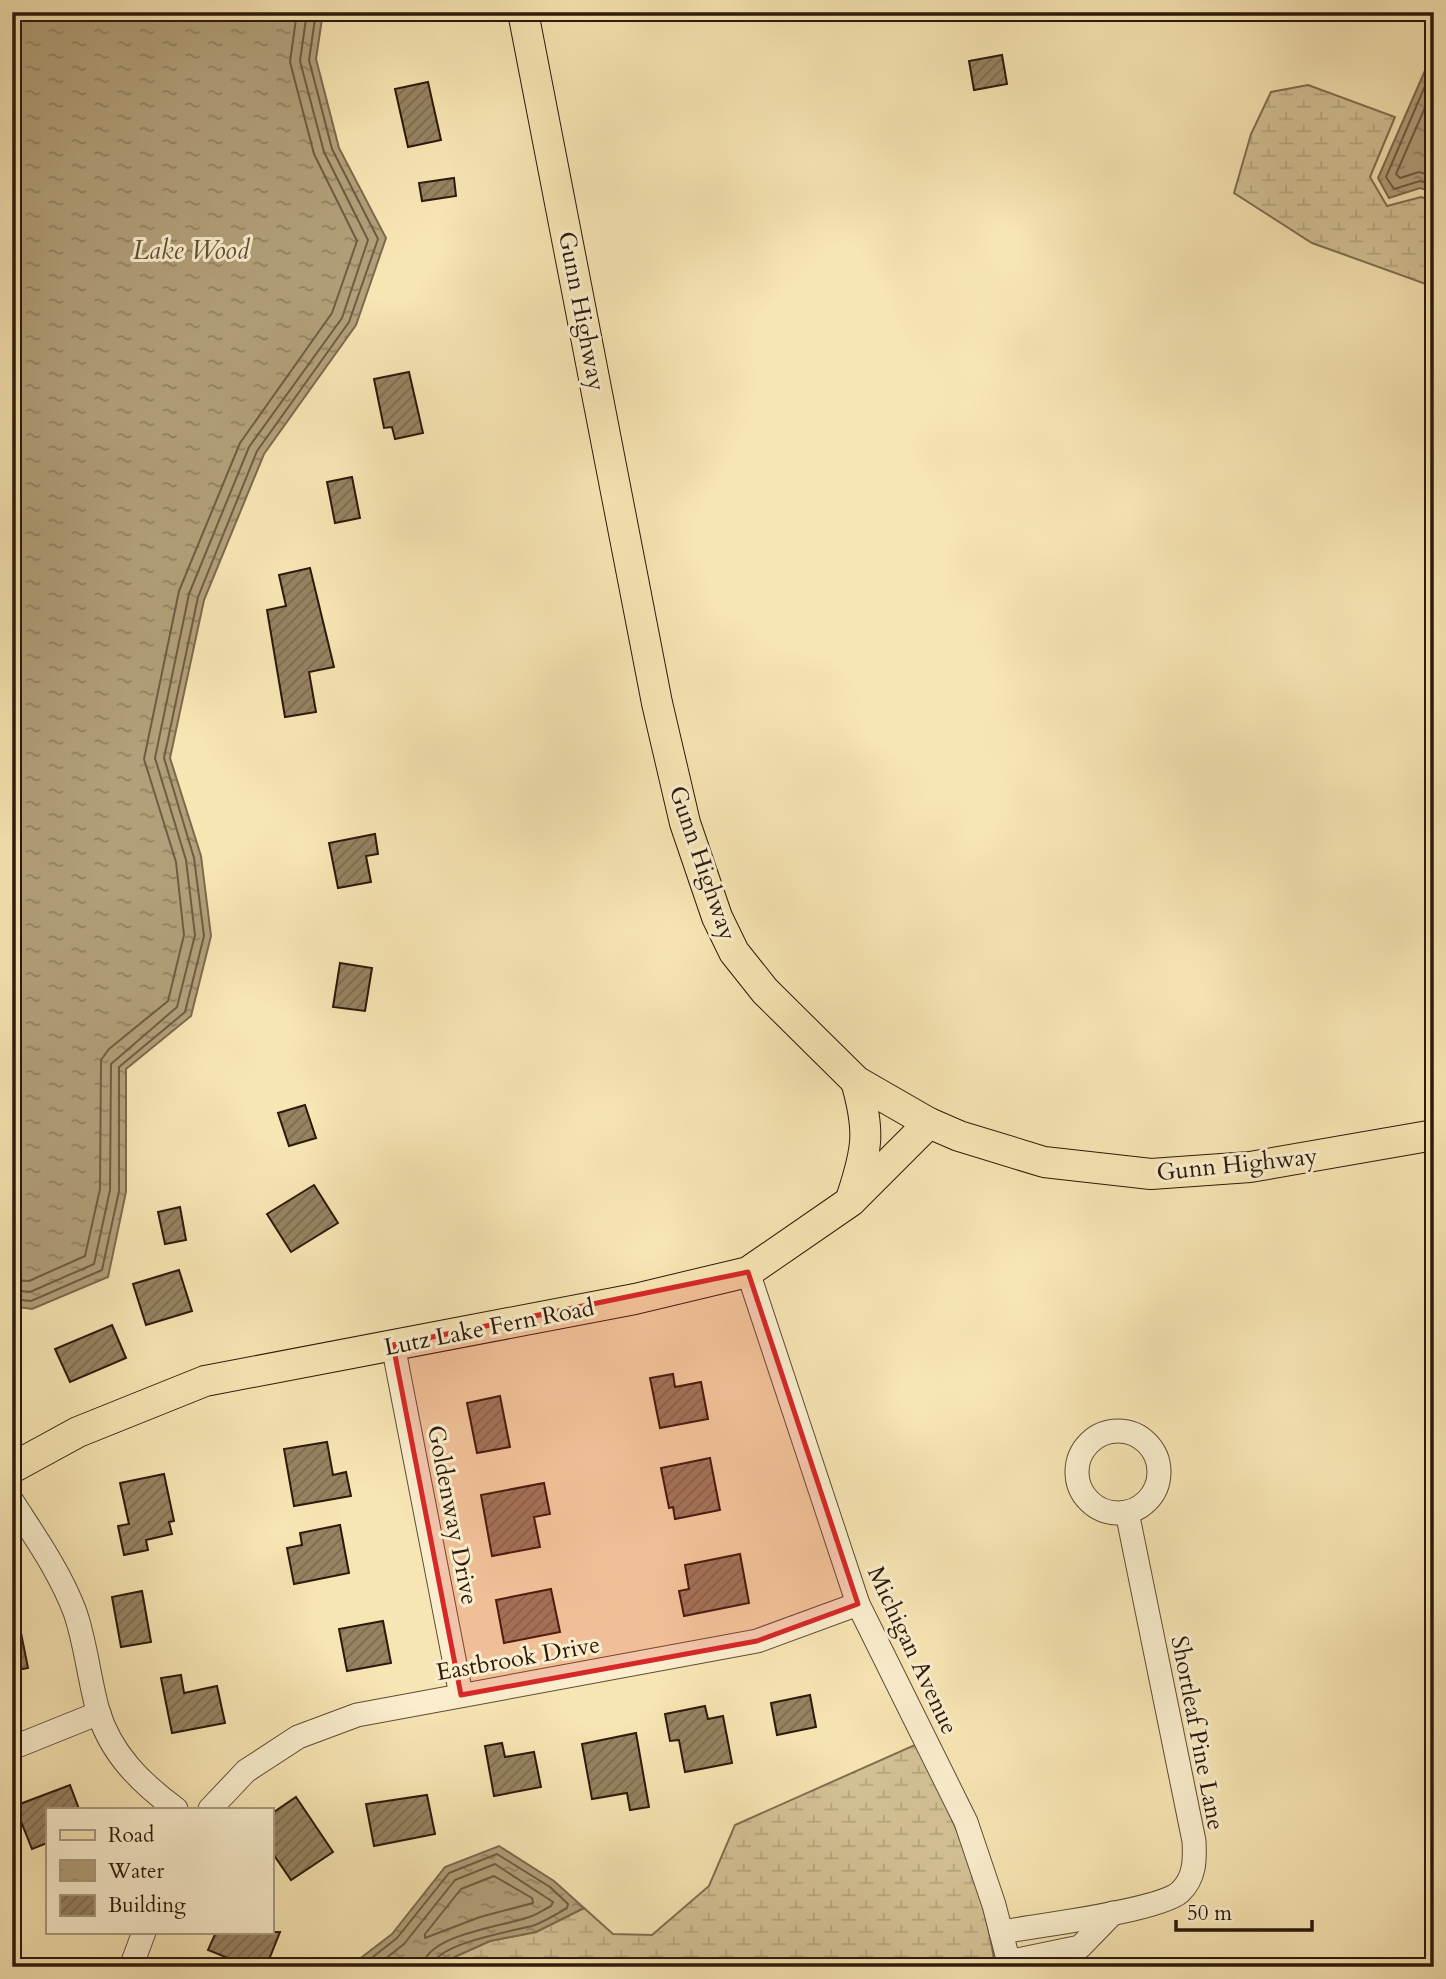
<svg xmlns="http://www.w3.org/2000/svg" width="1446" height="1979" viewBox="0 0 1446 1979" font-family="Cardo,serif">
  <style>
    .wetland { fill: url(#wetland-marsh); stroke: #806e50; stroke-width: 2 }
    .water { fill: url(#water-ripples); stroke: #7c6a4d; stroke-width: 2 }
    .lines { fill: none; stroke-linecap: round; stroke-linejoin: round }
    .shore { stroke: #6f5c42; stroke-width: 2 }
    .building { fill: url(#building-hatch); stroke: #2c190a; stroke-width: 2 }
    .minor-casing { stroke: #5f4c34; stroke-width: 25 }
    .major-casing { stroke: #2c190a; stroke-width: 32 }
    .minor { stroke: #faeece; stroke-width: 23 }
    .major { stroke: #f7e5b3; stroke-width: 30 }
    .marked { fill: #d62828; fill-opacity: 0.2; stroke: #d62828; stroke-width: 5; stroke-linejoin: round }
    .labels { text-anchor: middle; stroke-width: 6; stroke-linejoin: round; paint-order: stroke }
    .street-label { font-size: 24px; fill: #2c190a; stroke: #faeece }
    .water-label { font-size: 26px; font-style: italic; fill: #624f37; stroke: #faeece }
  </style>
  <defs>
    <pattern id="wetland-marsh" width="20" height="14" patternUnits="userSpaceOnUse" patternTransform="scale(1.75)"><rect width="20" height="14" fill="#d4c296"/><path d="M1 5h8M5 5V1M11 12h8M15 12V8" fill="none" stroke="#b6a680"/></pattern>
    <pattern id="water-ripples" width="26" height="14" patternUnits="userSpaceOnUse" patternTransform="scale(1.75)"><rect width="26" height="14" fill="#b2a07a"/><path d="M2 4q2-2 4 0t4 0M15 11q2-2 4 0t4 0" fill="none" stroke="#918262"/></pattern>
    <pattern id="building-hatch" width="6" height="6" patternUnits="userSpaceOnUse" patternTransform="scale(1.75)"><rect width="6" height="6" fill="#968362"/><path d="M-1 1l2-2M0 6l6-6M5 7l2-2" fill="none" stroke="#7b6a4f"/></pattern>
  </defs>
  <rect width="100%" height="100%" fill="#f7e5b3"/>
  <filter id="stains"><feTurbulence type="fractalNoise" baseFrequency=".00286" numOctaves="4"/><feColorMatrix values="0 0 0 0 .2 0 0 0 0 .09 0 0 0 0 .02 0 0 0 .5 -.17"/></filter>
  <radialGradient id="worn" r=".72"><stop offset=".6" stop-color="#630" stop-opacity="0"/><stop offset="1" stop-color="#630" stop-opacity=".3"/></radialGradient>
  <g class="wetland">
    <polygon points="1308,85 1395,117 1370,177 1387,206 1421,197 1434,201 1434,294 1426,284 1312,243 1234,193 1251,134 1271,92"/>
    <path d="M917,1744C952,1815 985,1887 995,1967H432L490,1941L536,1932L584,1908L613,1934L652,1935L709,1886L735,1825Z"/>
  </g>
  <g class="water">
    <polygon points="12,12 323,12 316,59 339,148 386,238 356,325 264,454 204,600 170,758 201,856 211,936 191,1016 126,1069 126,1192 108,1277 32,1309 12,1306"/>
    <polygon points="1434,50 1434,192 1420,188 1389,198 1378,178"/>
    <polygon points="499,1846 554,1881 584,1908 536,1932 490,1941 432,1967 349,1967 392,1934 445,1867"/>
  </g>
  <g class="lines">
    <g class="shore">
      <polyline points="1434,65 1386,177 1394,189 1420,181 1434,185"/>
      <polyline points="1434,87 1396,174 1400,178 1419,172 1434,176"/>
      <polyline points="12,1280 29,1281 85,1256 100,1189 101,1060 109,1049 168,1001 184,935 176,862 144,759 179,591 240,443 332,313 357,241 314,154 290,62 297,12"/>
      <polyline points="12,1290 30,1292 94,1264 110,1190 111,1064 177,1007 195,935 186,860 155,758 189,594 249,447 342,318 368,240 324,152 300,61 307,12"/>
      <polyline points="12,1299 31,1301 102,1270 119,1191 119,1067 185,1012 204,936 194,858 164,758 198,597 257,451 349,322 378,239 332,149 309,60 316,12"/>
      <polygon points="494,1876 532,1898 533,1903 480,1917 425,1938 425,1934 461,1889"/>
      <path d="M360,1967L397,1938L449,1873L497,1854L550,1887L568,1904L567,1908C556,1914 544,1922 532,1926C512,1931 434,1944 432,1967"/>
      <path d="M375,1967L404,1944L455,1880L495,1864L553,1902L551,1906C545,1909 539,1913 532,1916C508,1926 425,1934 423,1967"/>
    </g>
  </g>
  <g class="building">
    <polygon points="1002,55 1007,84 974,90 969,61"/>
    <polygon points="428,82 441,140 408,147 395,89"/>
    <polygon points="454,178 456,196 422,201 419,183"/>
    <polygon points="409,372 423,433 395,439 392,427 384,428 374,379"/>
    <polygon points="352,477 360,518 335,523 327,482"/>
    <polygon points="310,568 334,667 309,672 316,712 285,717 267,610 286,606 279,575"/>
    <polygon points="375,834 378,854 366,856 371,882 338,888 329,843"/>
    <polygon points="340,963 372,968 365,1011 333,1007"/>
    <polygon points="305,1105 316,1138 289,1146 278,1113"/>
    <polygon points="314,1185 338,1223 291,1252 267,1214"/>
    <polygon points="180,1207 186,1240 165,1244 158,1212"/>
    <polygon points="179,1270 192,1311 146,1325 133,1284"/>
    <polygon points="112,1325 126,1358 70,1382 55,1349"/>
    <polygon points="673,1374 675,1387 701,1382 708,1419 660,1428 650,1378"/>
    <polygon points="500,1396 510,1447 477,1453 467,1403"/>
    <polygon points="327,1442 333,1475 346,1472 351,1496 294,1506 284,1449"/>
    <polygon points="710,1458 720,1510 675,1519 673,1507 669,1508 661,1468"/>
    <polygon points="164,1474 174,1521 169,1522 172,1534 146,1540 148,1550 124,1555 118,1526 129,1524 120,1483"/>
    <polygon points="544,1483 550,1514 534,1517 540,1547 492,1556 481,1495"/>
    <polygon points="340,1525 349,1573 294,1584 287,1548 302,1545 300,1533"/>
    <polygon points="740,1554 749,1603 684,1616 679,1591 689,1589 685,1565"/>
    <polygon points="551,1589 560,1632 504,1643 496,1600"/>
    <polygon points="142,1591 151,1642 121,1647 112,1597"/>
    <polygon points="383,1621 391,1663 347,1671 339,1629"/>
    <polygon points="19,1623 28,1668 12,1671 12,1624"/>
    <polygon points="181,1675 184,1693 217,1686 225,1723 172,1733 161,1678"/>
    <polygon points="810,1695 816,1727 777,1735 771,1703"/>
    <polygon points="705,1706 708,1719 723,1716 732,1763 685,1772 679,1740 670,1741 665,1714"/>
    <polygon points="636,1733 649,1807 630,1810 627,1793 592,1799 582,1744"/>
    <polygon points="502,1743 505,1757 534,1752 541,1787 494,1796 485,1746"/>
    <polygon points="70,1785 79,1809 47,1809 47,1843 32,1849 16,1809 12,1807"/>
    <polygon points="427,1795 435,1834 374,1846 366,1804"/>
    <polygon points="296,1797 333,1852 291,1880 271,1851 271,1814"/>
    <polygon points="216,1932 280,1932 266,1967 250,1967 208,1950"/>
  </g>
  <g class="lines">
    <defs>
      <g id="minor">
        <polyline points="748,1272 858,1604 966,1822 994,1905 1010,1967"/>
        <polyline points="393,1345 461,1695"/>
        <circle cx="1118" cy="1472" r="41"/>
        <path d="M12,1501C35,1537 60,1572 75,1612C86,1644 89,1679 98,1711C111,1754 141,1783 176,1809"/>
        <polyline points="12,1748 99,1713"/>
        <polyline points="210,1809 246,1771 298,1737 357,1715 757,1641 858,1604"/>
        <path d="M1001,1932C1035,1926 1159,1911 1180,1892C1195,1878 1195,1860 1194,1841L1127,1512"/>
        <polyline points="1008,1962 1080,1947 1113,1913"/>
        <polyline points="131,1967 144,1932"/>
      </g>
      <g id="major">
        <polyline points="523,12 657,703 685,823 717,917 734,952 765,991 856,1081 929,1123 959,1136 1044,1162 1151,1174 1250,1167 1434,1135"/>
        <path d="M852,1196C868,1148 870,1130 856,1081"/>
        <polyline points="12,1468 78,1432 205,1381 635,1299 748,1272 851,1201 929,1123"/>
      </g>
    </defs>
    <use href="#minor" class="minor-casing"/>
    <use href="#major" class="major-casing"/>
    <use href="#minor" class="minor"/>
    <use href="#major" class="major"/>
  </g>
  <path class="marked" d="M748,1272L858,1604L757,1641L461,1695L393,1345Z"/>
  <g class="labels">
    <g class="street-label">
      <text transform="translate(582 311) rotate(79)" y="8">Gunn Highway</text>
      <text transform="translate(703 863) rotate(71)" y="8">Gunn Highway</text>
      <text transform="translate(1237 1164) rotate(-6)" y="8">Gunn Highway</text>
      <text transform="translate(489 1327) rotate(-11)" y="8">Lutz Lake Fern Road</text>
      <text transform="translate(453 1515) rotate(79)" y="8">Goldenway Drive</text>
      <text transform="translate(913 1650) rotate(65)" y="8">Michigan Avenue</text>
      <text transform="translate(518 1658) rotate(-10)" y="8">Eastbrook Drive</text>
      <text transform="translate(1198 1733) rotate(79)" y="8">Shortleaf Pine Lane</text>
    </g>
    <g class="water-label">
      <text x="191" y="259">Lake Wood</text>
    </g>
  </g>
  <rect width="1446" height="1979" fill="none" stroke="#f7e5b3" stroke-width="42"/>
  <rect x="14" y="14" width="1418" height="1951" fill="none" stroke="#2c190a" stroke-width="3.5"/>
  <rect x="21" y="21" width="1404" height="1937" fill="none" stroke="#2c190a" stroke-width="2"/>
  <rect x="46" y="1808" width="228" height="126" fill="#faeece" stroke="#a89980" stroke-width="2"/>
  <rect x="60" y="1830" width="35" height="10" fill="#f7e5b3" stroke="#a89980" stroke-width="2"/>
  <text x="108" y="1842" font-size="21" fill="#2c190a">Road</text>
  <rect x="60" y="1860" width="35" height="21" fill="url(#water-ripples)" stroke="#a89980" stroke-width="2"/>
  <text x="108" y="1878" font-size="21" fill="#2c190a">Water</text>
  <rect x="60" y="1895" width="35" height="21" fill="url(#building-hatch)" stroke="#a89980" stroke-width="2"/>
  <text x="108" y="1912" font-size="21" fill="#2c190a">Building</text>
  <path d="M1176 1920v10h136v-10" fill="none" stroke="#2c190a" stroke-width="3.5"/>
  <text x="1187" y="1920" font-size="21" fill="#2c190a" stroke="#faeece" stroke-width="5" paint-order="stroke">50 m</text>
  <rect width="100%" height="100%" filter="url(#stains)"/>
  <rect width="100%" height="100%" fill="url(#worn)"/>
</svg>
